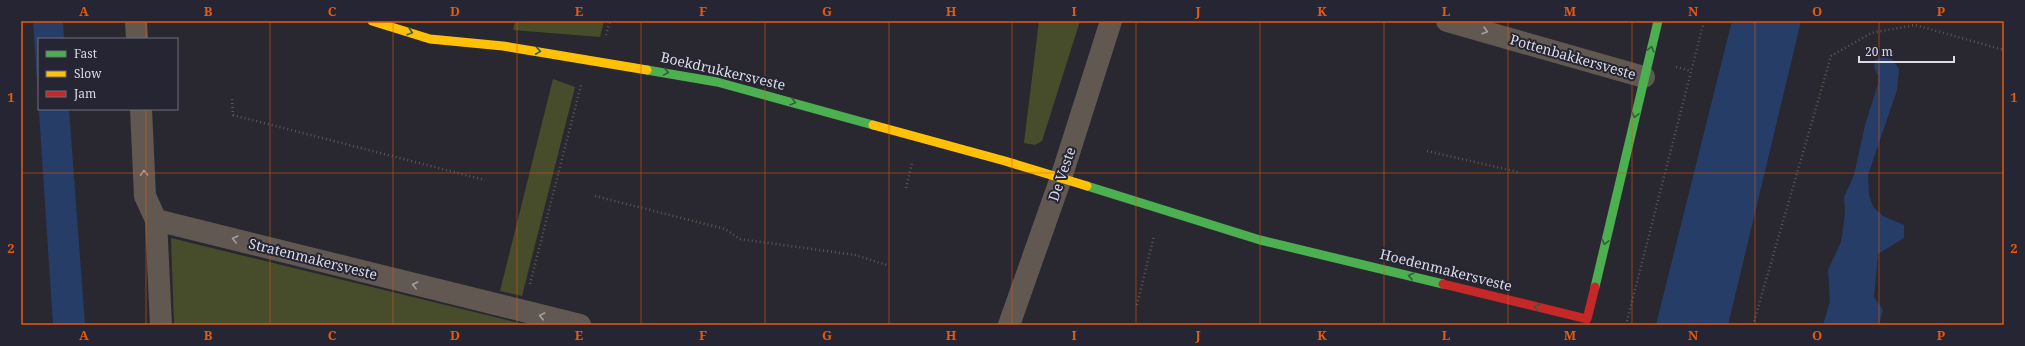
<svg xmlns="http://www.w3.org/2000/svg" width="2025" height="346" viewBox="0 0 2025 346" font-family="'Noto Serif',serif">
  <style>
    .green { fill: #474c2b }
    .water { fill: #263d68 }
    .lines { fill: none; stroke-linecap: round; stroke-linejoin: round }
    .path { stroke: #5c5753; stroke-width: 2.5; stroke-dasharray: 1 3; stroke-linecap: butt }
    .street { stroke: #615951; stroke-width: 22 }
    .fast { stroke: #4caf50; stroke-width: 9 }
    .slow { stroke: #ffc107; stroke-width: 9 }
    .jam { stroke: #c62828; stroke-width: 9 }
    .oneway { stroke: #a4a0a2 }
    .oneway2 { stroke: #355c3f }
    .grid { fill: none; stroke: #e8590c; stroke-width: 1; stroke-opacity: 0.55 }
    .labels { text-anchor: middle; stroke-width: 4; stroke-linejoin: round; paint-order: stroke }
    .street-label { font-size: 14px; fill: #dbdbe5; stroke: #262534 }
    .neatline { fill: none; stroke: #e8590c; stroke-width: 1.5 }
    .grid-label { font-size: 13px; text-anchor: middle; font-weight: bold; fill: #e8590c }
  </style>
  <rect width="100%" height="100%" fill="#292830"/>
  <g class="green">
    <polygon points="515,21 604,21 600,37 513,30"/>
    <polygon points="1039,21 1080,21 1042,141 1035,145 1024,143"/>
    <polygon points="553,79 575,87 522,296 500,291"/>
    <polygon points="171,238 527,325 174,325"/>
  </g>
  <g class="water">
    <polygon points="33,21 63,21 64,39 39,39 39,109 69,109 85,325 53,325"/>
    <polygon points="1732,21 1801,21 1728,325 1656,325"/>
    <polygon points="1882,57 1892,59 1899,69 1897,90 1868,175 1869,195 1873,207 1883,216 1904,225 1904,238 1878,254 1874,297 1883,310 1879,325 1823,325 1830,301 1828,270 1841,242 1845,214 1844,197 1854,175 1865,125 1878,84 1878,76 1874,67 1875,60"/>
  </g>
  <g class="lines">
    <g class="path">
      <polyline points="606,35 610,21"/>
      <polyline points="1676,67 1691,71"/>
      <polyline points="232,99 233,115 485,180"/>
      <polyline points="1427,151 1518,172"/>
      <polyline points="906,188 912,163"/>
      <polyline points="595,196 725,229 740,239 855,255 887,265"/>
      <polyline points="530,284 581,85"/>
      <polyline points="1137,305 1154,236"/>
      <polyline points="1626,325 1704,21"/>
      <polyline points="1753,325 1831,56 1871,33 1915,25 2004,50"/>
    </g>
    <g class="street">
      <polyline points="136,21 137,39"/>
      <polyline points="1447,21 1644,77"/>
      <polyline points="141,109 145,196 156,220 580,325"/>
      <polyline points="156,220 161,325"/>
      <polyline points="1009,325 1061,178 1111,21"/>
    </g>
    <g class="fast">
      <polyline points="647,70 717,82 873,125"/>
      <polyline points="1087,186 1260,240 1443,284"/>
      <polyline points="1595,287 1658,21"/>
    </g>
    <g class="slow">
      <polyline points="372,21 430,39 503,46 647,70"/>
      <polyline points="873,125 1005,161 1087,186"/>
    </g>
    <polyline class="jam" points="1443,284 1587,319 1595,287"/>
  </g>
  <defs><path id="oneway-chevron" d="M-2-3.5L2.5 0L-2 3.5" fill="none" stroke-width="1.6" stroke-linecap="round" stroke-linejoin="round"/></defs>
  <g class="oneway">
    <use href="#oneway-chevron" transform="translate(1485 31) rotate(16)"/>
    <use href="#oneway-chevron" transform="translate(144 173) rotate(-93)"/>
    <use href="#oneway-chevron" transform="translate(235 239) rotate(-166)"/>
    <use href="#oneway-chevron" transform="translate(415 285) rotate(-166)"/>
    <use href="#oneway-chevron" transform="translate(542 316) rotate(-167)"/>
  </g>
  <g class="oneway2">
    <use href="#oneway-chevron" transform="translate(410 32) rotate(17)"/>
    <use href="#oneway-chevron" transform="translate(1651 49) rotate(-76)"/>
    <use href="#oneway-chevron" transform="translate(538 51) rotate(8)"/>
    <use href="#oneway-chevron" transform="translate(666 72) rotate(10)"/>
    <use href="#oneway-chevron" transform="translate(793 102) rotate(15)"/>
    <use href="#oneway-chevron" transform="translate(1635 115) rotate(103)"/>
    <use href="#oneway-chevron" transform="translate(1605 242) rotate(103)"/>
    <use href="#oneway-chevron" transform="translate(1411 276) rotate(-166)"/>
    <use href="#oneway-chevron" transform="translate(1537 307) rotate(-166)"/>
  </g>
  <path class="grid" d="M146,21V39M270,21V325M393,21V325M517,21V325M641,21V325M765,21V325M889,21V325M1012,21V325M1136,21V325M1260,21V325M1384,21V325M1508,21V325M1632,21V325M1755,21V325M1879,21V325M146,109V325M21,173H2004"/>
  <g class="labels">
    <g class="street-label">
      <text transform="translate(1573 57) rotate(16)" y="5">Pottenbakkersveste</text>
      <text transform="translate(723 71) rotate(13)" y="5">Boekdrukkersveste</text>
      <text transform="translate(1062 174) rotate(-71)" y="5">De Veste</text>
      <text transform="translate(313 259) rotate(14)" y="5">Stratenmakersveste</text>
      <text transform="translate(1446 270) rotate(14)" y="5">Hoedenmakersveste</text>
    </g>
  </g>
  <rect width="2025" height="346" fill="none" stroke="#262534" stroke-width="44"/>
  <rect x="38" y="38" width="140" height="72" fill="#262534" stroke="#6e6e7b"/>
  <rect x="46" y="51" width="20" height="6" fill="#4caf50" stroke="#6e6e7b"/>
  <text x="74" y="58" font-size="12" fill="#dbdbe5">Fast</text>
  <rect x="46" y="71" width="20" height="6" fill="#ffc107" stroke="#6e6e7b"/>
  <text x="74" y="78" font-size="12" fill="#dbdbe5">Slow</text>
  <rect x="46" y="91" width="20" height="6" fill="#c62828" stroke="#6e6e7b"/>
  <text x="74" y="98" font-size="12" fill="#dbdbe5">Jam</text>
  <path d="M1859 56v6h95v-6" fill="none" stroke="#dbdbe5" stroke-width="2"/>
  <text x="1865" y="56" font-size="12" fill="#dbdbe5" stroke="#262534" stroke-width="3" paint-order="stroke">20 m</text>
  <rect x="22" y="22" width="1981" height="302" class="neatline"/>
  <g class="grid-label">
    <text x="84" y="16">A</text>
    <text x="208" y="16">B</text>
    <text x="332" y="16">C</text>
    <text x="455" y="16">D</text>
    <text x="579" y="16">E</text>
    <text x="703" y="16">F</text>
    <text x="827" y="16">G</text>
    <text x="951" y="16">H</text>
    <text x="1074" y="16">I</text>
    <text x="1198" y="16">J</text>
    <text x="1322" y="16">K</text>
    <text x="1446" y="16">L</text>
    <text x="1570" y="16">M</text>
    <text x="1693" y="16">N</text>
    <text x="1817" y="16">O</text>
    <text x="1941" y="16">P</text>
    <text x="11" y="102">1</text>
    <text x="2014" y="102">1</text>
    <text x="11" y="253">2</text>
    <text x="2014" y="253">2</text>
    <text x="84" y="340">A</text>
    <text x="208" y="340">B</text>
    <text x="332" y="340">C</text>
    <text x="455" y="340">D</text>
    <text x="579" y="340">E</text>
    <text x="703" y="340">F</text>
    <text x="827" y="340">G</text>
    <text x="951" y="340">H</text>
    <text x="1074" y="340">I</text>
    <text x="1198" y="340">J</text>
    <text x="1322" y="340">K</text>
    <text x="1446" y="340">L</text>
    <text x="1570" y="340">M</text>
    <text x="1693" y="340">N</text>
    <text x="1817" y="340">O</text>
    <text x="1941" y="340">P</text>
  </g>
</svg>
